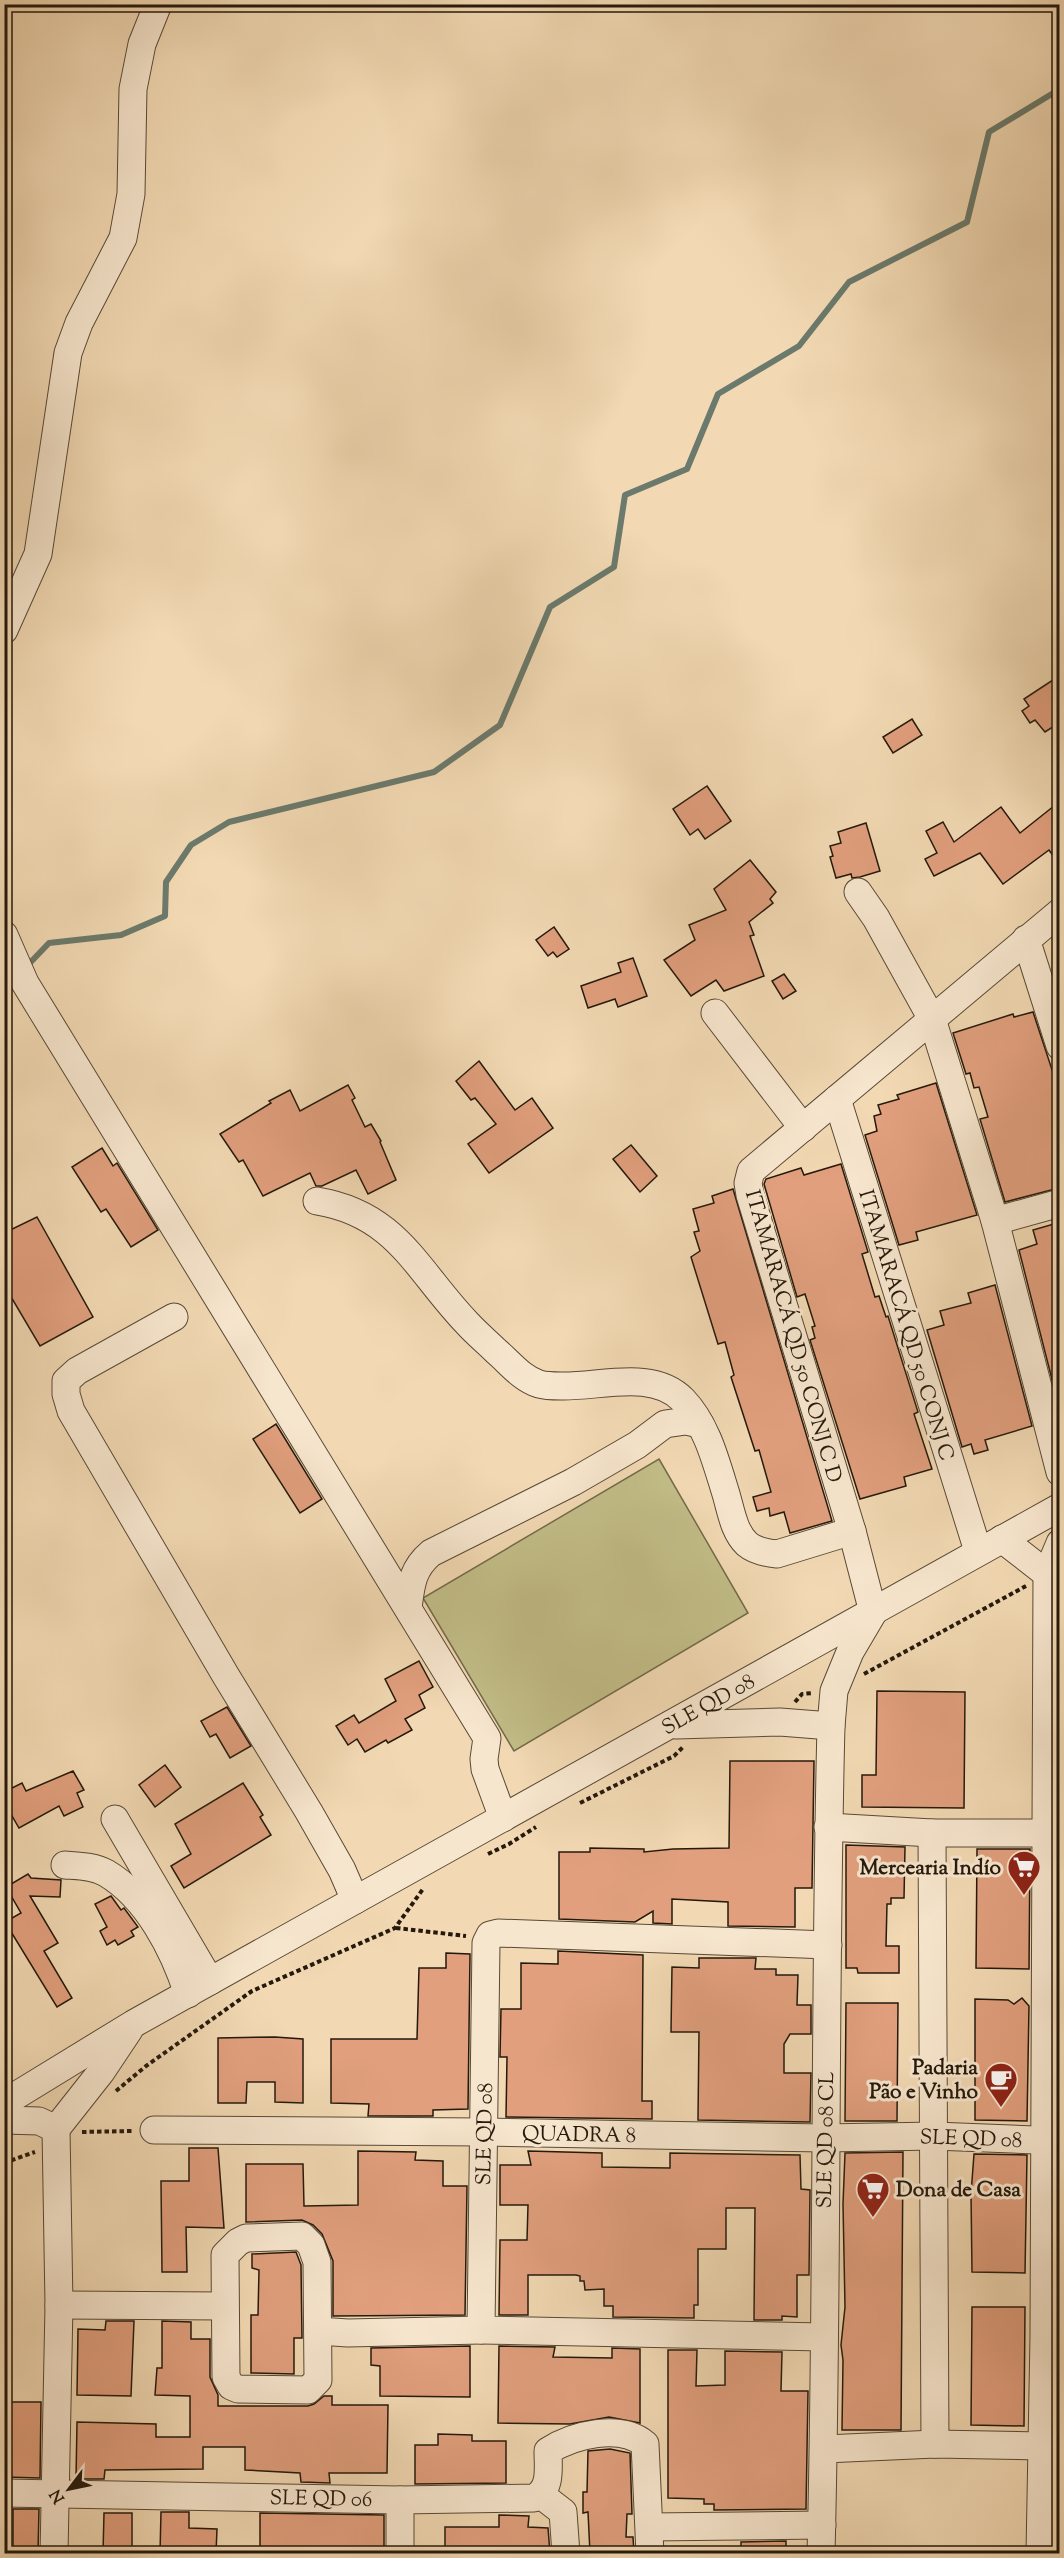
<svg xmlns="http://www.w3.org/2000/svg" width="1064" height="2558" viewBox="0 0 1064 2558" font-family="'Sorts Mill Goudy',serif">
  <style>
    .green { fill: #c2bd88; stroke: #736b4a; stroke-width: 1.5 }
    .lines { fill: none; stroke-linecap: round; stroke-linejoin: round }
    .stream { stroke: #6b7a6c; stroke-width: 6 }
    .building { fill: #e19f7d; stroke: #24190c; stroke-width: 1.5 }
    .minor-casing { stroke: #584936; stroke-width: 29 }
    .path { stroke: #24190c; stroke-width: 4; stroke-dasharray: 4.5 3; stroke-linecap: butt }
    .minor { stroke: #f7e6ce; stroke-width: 27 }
    .labels { text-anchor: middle; stroke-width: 6; stroke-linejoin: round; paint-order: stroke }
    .street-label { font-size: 21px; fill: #24190c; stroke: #f7e6ce }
    .poi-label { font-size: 21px; font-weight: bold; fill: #24190c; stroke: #f7e6ce; text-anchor: end }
  </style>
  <rect width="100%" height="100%" fill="#f2d9b3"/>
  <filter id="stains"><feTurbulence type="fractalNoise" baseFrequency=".00333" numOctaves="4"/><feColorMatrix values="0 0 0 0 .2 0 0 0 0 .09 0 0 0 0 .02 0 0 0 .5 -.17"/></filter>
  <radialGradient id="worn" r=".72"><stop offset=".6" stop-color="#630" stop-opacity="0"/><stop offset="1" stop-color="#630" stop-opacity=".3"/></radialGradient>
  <polygon class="green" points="659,1459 748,1613 514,1751 423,1598"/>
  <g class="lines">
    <g class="stream">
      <polyline points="26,967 49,943 121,935 165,916 166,882 191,845 229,822 434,772 500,725 550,607 614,567 625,495 687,469 718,394 799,346 849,282 967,222 989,132 1060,89"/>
      <polyline points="4,989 14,979"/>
    </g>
  </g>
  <g class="building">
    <polygon points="1059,676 1059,723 1045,732 1035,720 1030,723 1022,711 1029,706 1024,699"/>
    <polygon points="912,719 922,735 893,753 883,737"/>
    <polygon points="707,786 731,821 705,839 698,829 690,835 673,809"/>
    <polygon points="1059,802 1059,864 1049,850 1003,884 980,853 934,876 925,859 937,853 926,831 943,822 954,842 1001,807 1020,833"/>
    <polygon points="866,823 880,871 860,877 852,878 851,874 836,878 830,857 833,856 830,846 841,843 838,832"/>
    <polygon points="750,860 776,892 770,899 773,903 749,922 754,935 750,936 764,976 724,991 716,980 691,996 664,960 695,940 689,925 726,910 714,889"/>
    <polygon points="554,927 569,949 557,957 553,952 548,956 536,940"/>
    <polygon points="633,958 647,996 618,1007 615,999 588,1008 581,986 621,972 618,963"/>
    <polygon points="784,974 796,991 783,999 772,981"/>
    <polygon points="1033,1012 1059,1091 1059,1188 1005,1202 980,1119 988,1117 979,1087 974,1088 970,1073 966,1074 953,1033 1013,1014 1014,1017"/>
    <polygon points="479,1061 515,1110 532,1098 553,1128 489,1173 468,1144 496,1124 475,1098 471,1100 456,1081"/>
    <polygon points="936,1083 977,1215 916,1232 918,1240 899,1245 865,1135 877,1131 874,1116 881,1114 878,1105 899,1099 897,1095"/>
    <polygon points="348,1085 355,1098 352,1100 365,1127 371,1124 381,1141 380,1142 396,1180 368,1194 356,1170 322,1186 316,1186 310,1173 263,1196 243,1160 239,1162 220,1134 271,1103 269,1101 290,1090 300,1111"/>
    <polygon points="631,1145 657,1176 640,1192 613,1159"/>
    <polygon points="102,1148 113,1166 117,1163 158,1230 131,1247 106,1209 101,1212 72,1167"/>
    <polygon points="841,1164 868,1252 862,1254 875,1297 879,1296 886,1317 888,1316 918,1412 914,1414 932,1469 904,1477 906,1486 860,1499 810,1340 815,1338 812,1327 815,1326 805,1294 797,1297 764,1184 766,1179 801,1168 804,1175"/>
    <polygon points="733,1189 832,1521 790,1533 784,1512 770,1516 769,1508 757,1511 753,1497 771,1492 759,1450 755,1451 731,1377 734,1375 725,1342 718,1344 691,1257 700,1251 694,1232 699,1231 693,1209 714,1203 712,1196"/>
    <polygon points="37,1217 93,1317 40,1346 4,1285 4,1233"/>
    <polygon points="1059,1219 1059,1394 1056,1395 1019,1250 1037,1244 1033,1230 1054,1224 1053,1221"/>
    <polygon points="995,1285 1032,1426 985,1440 988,1450 974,1454 971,1444 962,1447 927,1330 944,1325 940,1311 971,1303 968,1293"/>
    <polygon points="276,1424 322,1499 300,1513 253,1439"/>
    <polygon points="419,1661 433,1687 419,1695 425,1708 405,1719 412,1730 388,1743 386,1740 365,1752 357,1739 348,1745 336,1726 354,1715 359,1723 396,1701 385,1679"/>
    <polygon points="877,1691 965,1692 964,1808 862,1807 862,1775 876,1775"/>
    <polygon points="227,1707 251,1746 230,1758 216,1734 210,1737 201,1721"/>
    <polygon points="730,1761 814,1761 812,1888 795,1888 795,1927 728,1926 728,1902 672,1899 672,1924 653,1923 653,1911 635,1922 559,1919 559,1852 590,1852 590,1848 644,1849 644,1852 673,1849 729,1848"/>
    <polygon points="165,1765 181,1787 155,1807 139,1785"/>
    <polygon points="73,1771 84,1790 77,1793 83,1807 64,1816 59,1806 19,1828 4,1802 4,1792 22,1783 26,1791"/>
    <polygon points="243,1783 263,1815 260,1817 271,1835 184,1888 171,1866 191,1854 175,1824"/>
    <polygon points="846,1845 905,1847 904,1898 891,1898 891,1904 887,1904 886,1946 899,1946 899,1973 858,1973 857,1968 846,1968"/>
    <polygon points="977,1849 1030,1849 1029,1969 976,1968"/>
    <polygon points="28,1874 31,1878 61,1880 60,1897 30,1896 58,1943 44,1951 72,1998 57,2007 5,1922 21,1913 6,1887"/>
    <polygon points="111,1896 121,1910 124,1908 138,1927 131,1931 134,1936 118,1945 115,1940 107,1945 100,1931 107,1927 95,1904"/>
    <polygon points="558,1951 643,1955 642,2101 652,2101 652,2119 506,2117 507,2057 500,2057 501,2009 521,2009 521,1963 558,1964"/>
    <polygon points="446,1953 470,1954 468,2109 433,2110 433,2116 368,2116 369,2104 331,2103 331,2039 417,2039 419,1968 446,1968"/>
    <polygon points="699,1958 756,1958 755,1969 776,1969 776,1975 798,1975 797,2005 811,2005 811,2034 790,2034 784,2044 784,2073 811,2073 810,2122 698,2120 699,2032 671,2032 672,1967 699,1968"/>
    <polygon points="1022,1998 1029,2006 1027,2121 975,2120 975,1999 1008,2000 1014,2004"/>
    <polygon points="846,2003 898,2003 897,2121 845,2121"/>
    <polygon points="275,2037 303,2039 303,2103 275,2102 275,2082 247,2082 246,2103 218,2103 218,2038"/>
    <polygon points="189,2148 218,2148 224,2228 186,2227 187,2272 162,2272 161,2181 189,2181"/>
    <polygon points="358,2151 416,2152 415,2160 443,2161 443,2186 467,2186 465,2315 333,2316 333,2261 322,2234 313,2225 302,2220 246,2222 246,2164 303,2164 304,2206 358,2205"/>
    <polygon points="528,2151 602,2153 602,2167 670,2168 670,2153 800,2155 801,2189 810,2190 809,2275 797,2275 797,2317 782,2316 782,2320 754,2320 755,2208 726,2208 726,2249 698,2249 698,2305 694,2305 694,2318 613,2317 613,2306 604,2306 604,2289 585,2290 584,2281 580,2281 580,2276 576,2275 528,2275 528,2315 499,2315 500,2240 527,2240 528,2205 500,2205 500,2165 531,2165"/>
    <polygon points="903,2152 901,2430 842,2430 843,2360 841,2345 845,2307 843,2204 845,2153"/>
    <polygon points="974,2154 1027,2155 1025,2273 972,2272 971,2194"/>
    <polygon points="296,2252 301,2265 302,2338 294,2338 294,2374 251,2373 251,2315 258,2315 259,2270 252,2268 252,2254"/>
    <polygon points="972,2307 1025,2307 1024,2426 971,2425"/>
    <polygon points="106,2321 134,2321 131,2396 77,2395 78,2329 105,2330"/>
    <polygon points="162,2321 191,2322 191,2339 210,2339 210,2377 218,2395 218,2406 308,2406 314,2404 324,2396 332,2396 332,2405 388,2405 387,2473 329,2473 330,2483 301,2482 300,2473 245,2470 245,2447 203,2447 203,2469 105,2470 104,2479 76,2479 77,2422 156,2424 156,2437 190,2437 190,2396 155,2395 157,2368 162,2368"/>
    <polygon points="470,2346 470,2397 380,2396 380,2366 371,2365 371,2348"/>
    <polygon points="499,2346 555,2347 553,2357 612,2358 612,2348 640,2349 640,2423 609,2417 570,2424 498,2423"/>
    <polygon points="668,2350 697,2350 696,2386 725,2385 725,2351 782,2352 781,2391 808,2391 806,2509 714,2510 714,2504 704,2504 704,2499 668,2498"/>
    <polygon points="4,2402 41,2402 40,2478 4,2477"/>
    <polygon points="438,2434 472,2435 472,2441 506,2441 506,2483 415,2484 415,2445 438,2445"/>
    <polygon points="610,2449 630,2453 632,2514 627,2514 626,2537 633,2537 634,2553 590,2553 588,2512 583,2513 583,2492 587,2492 588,2451"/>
    <polygon points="13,2509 39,2509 38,2553 13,2553"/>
    <polygon points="161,2512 189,2512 189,2528 217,2529 216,2553 160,2553"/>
    <polygon points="104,2513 132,2513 132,2553 103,2553"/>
    <polygon points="260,2513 384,2515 384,2553 260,2553"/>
    <polygon points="499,2515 529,2516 528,2527 548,2528 550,2553 445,2553 445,2527 499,2527"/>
    <polygon points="786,2541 786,2553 741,2553 741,2542"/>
  </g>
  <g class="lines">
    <defs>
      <g id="minor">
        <polyline points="4,630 38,554 68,353 79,323 123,238 131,194 133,89 142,44 158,4"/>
        <polyline points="858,892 876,918 932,1019 995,1221 1060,1472"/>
        <polyline points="4,935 25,983 487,1738 484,1759 485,1769 503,1818"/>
        <polyline points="1026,939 1060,1046"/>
        <polyline points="715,1013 803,1128"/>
        <polyline points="837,1099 978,1551"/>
        <path d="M317,1201C397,1214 417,1271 467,1323C476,1333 487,1342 496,1351C510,1363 521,1378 539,1384C546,1386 554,1386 561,1386C600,1387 653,1369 683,1400C707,1425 716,1462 726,1494C731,1511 734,1532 747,1544C754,1550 767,1553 777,1554L852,1531"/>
        <polyline points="995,1221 1060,1203"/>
        <polyline points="174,1317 77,1371 66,1381 66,1394 71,1411 226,1676 309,1812 342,1870 355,1900"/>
        <polyline points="1002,1539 1047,1574"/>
        <path d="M408,1608C411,1585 412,1569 431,1553L573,1482L637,1445L665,1424L686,1421L700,1424"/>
        <polyline points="873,1612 852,1531 750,1195 748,1183 751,1171 1060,912"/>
        <polyline points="676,1725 780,1722 831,1726 834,1691 850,1652 873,1613"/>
        <polyline points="115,1819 210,1981"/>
        <polyline points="828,1827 932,1833 1046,1833"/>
        <polyline points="932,1833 935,2444"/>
        <path d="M65,1865C79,1866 94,1866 106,1873C147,1897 174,1950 188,1994"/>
        <polyline points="4,2103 133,2024 1060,1507"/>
        <polyline points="4,2120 39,2121 56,2129 101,2072 129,2030"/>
        <polyline points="154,2130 485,2132 825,2138 934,2136 1060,2141"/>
        <polygon points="302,2236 311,2245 317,2262 318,2380 308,2390 238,2389 231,2386 226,2377 225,2255 238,2242 246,2238"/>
        <polyline points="59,2305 224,2306"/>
        <polyline points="318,2331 348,2333 481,2330"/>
        <polyline points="823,2337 481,2330 486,1943 490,1935 498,1933 828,1945"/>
        <polyline points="825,2449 935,2444 1041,2446"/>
        <path d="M4,2493L400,2500L534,2498C552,2489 548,2468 548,2451C573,2435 620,2423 645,2444L650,2554"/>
        <polyline points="541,2495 563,2512 566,2554"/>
        <polyline points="650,2527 822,2525"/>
        <polyline points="54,2554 59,2305 56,2129"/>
        <polyline points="400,2554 400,2500"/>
        <path d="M821,2554C828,2278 824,2001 831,1726"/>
        <polyline points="1040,2554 1044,2336 1047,1574 1060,1543"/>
      </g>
    </defs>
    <use href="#minor" class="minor-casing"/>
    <g class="path">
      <polyline points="864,1674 1026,1586"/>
      <polyline points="795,1702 802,1694 813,1693"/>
      <polyline points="580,1803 674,1756 683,1747"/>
      <polyline points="488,1854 509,1844 536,1827"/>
      <polyline points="396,1928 466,1936"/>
      <polyline points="116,2091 146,2066 252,1991 395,1928 423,1889"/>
      <polyline points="82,2132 132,2131"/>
      <polyline points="4,2163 35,2152"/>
    </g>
    <use href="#minor" class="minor"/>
  </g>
  <defs>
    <symbol id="supermarket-pin" viewBox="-11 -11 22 30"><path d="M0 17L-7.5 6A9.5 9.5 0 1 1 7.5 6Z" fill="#8f2418" stroke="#f7e6ce"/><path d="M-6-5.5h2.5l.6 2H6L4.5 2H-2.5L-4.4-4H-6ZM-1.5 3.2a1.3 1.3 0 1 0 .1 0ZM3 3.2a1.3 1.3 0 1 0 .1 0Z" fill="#fff"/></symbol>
    <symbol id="cafe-pin" viewBox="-11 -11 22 30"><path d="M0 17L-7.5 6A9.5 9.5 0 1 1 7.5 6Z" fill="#8f2418" stroke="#f7e6ce"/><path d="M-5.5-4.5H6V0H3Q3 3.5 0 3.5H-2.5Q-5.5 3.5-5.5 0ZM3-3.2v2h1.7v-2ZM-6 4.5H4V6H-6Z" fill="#fff"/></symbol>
  </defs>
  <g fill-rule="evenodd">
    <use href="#supermarket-pin" x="1005" y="1848" width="38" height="52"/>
    <use href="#cafe-pin" x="982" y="2060" width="38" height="52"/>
    <use href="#supermarket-pin" x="854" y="2170" width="38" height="52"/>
  </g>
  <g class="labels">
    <g class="street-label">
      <text transform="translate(907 1325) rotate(73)" y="7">ITAMARACÁ QD 50 CONJ C</text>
      <text transform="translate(794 1336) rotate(74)" y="7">ITAMARACÁ QD 50 CONJ C D</text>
      <text transform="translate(708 1704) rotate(-29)" y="7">SLE QD 08</text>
      <text transform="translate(484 2134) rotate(-89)" y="7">SLE QD 08</text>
      <text transform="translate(579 2134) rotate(1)" y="7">QUADRA 8</text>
      <text transform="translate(971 2138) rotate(2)" y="7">SLE QD 08</text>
      <text transform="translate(825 2140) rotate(-89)" y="7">SLE QD 08 CL</text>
      <text transform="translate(321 2498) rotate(1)" y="7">SLE QD 06</text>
    </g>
    <g class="poi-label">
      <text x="1001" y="1874">Mercearia Indío</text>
      <text x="978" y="2074">Padaria<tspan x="978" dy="24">Pão e Vinho</tspan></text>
      <text x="896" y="2196" text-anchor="start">Dona de Casa</text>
    </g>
  </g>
  <rect width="1064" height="2558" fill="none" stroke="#f2d9b3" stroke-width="24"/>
  <rect x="6" y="6" width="1052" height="2546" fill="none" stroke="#24190c" stroke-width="3"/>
  <rect x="12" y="12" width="1040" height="2534" fill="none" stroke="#24190c" stroke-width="1.5"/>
  <g transform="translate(69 2489) rotate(238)" stroke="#f7e6ce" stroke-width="4.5" paint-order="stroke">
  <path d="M0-4.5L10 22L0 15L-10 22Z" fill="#24190c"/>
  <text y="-9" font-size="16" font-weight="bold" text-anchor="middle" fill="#24190c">N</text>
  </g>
  <rect width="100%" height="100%" filter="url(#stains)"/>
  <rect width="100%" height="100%" fill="url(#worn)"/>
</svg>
